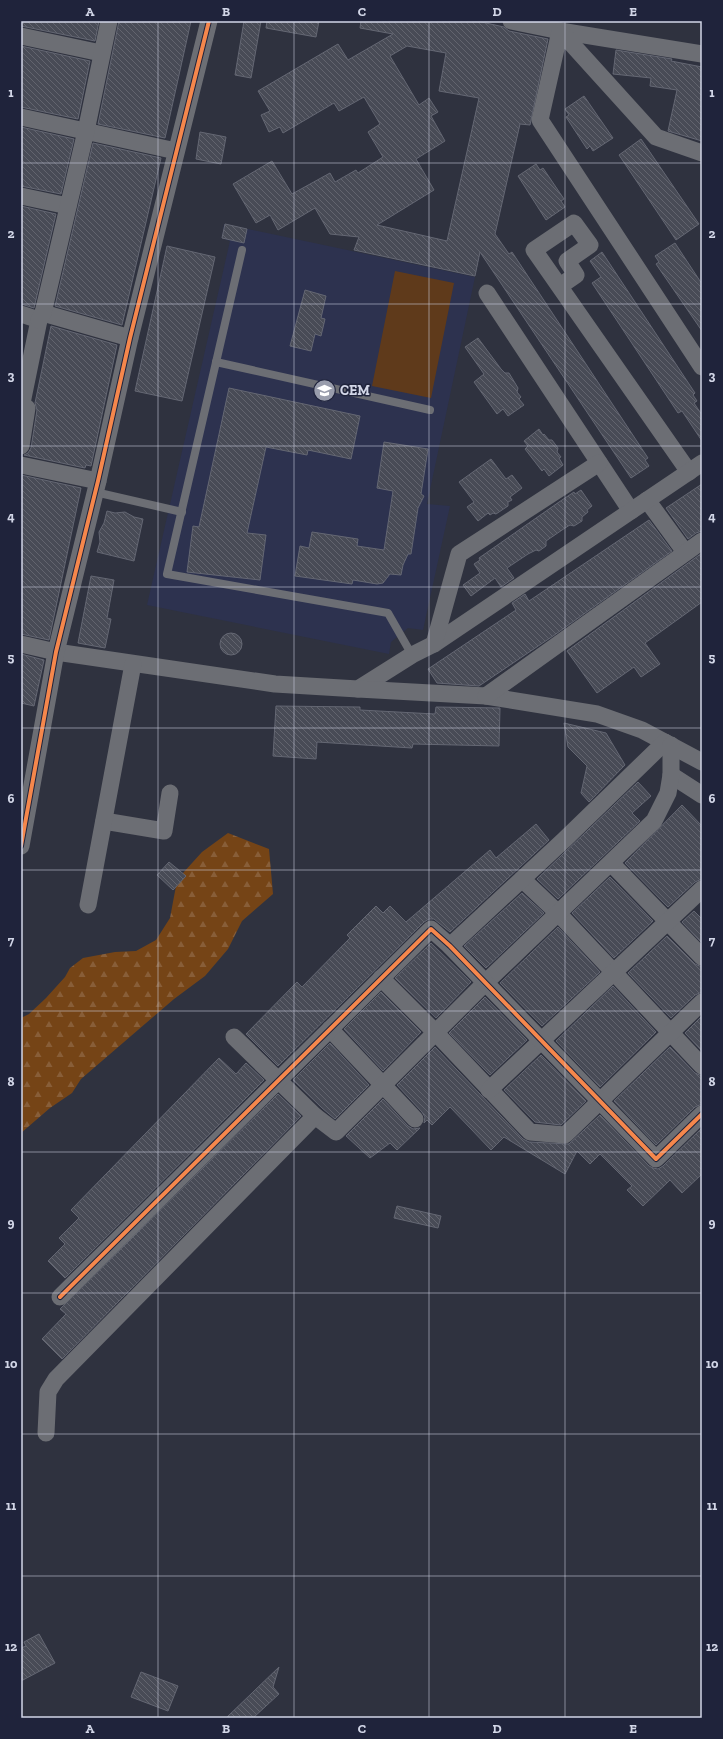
<svg xmlns="http://www.w3.org/2000/svg" width="723" height="1739" viewBox="0 0 723 1739" font-family="'Zilla Slab',serif">
  <style>
    .built { fill: #2d324f }
    .forest { fill: url(#forest-firs) }
    .pitch { fill: #5f3a1b }
    .building { fill: url(#building-back-hatch); stroke: #646773; fill-rule: evenodd }
    .lines { fill: none; stroke-linecap: round; stroke-linejoin: round }
    .lane { stroke: #6c6e74; stroke-width: 8 }
    .street { stroke: #6c6e74; stroke-width: 17 }
    .cycleway-casing { stroke: #1f233b; stroke-width: 6 }
    .cycleway { stroke: #f5874c; stroke-width: 4 }
    .grid { fill: none; stroke: #d2d6e7; stroke-width: 1; stroke-opacity: 0.55 }
    .labels { text-anchor: middle; stroke-width: 3; stroke-linejoin: round; paint-order: stroke }
    .poi-label { font-size: 14px; font-weight: bold; fill: #d2d6e7; stroke: #1f233b; text-anchor: start }
    .neatline { fill: none; stroke: #d2d6e7; stroke-width: 1.5 }
    .grid-label { font-size: 13px; text-anchor: middle; font-weight: bold; fill: #d2d6e7 }
  </style>
  <defs>
    <pattern id="forest-firs" width="22" height="20" patternUnits="userSpaceOnUse"><rect width="22" height="20" fill="#754416"/><path d="M5 1l3.5 6h-7zM16 11l3.5 6h-7z" fill="#885e38"/></pattern>
    <pattern id="building-back-hatch" width="6" height="6" patternUnits="userSpaceOnUse"><rect width="6" height="6" fill="#484b56"/><path d="M-1 5l2 2M0 0l6 6M5-1l2 2" fill="none" stroke="#62646e"/></pattern>
  </defs>
  <rect width="100%" height="100%" fill="#2f323f"/>
  <polygon class="built" points="224,224 475,277 427,504 450,506 423,630 408,628 391,642 389,654 147,605 230,241 222,238"/>
  <polygon class="forest" points="228,833 269,849 273,894 242,921 228,949 205,976 174,999 81,1079 72,1093 50,1108 21,1133 21,1018 29,1014 46,998 65,977 70,968 83,958 115,952 136,951 156,940 170,918 176,886 183,873 202,852"/>
  <polygon class="pitch" points="395,271 454,283 431,398 372,386"/>
  <g class="building">
    <polygon points="21,21 99,21 95,41 21,26"/>
    <polygon points="119,21 191,21 165,138 98,124"/>
    <polygon points="244,21 261,21 251,78 235,75"/>
    <polygon points="267,21 319,21 316,37 266,28"/>
    <path d="M361,21H477L504,27L509,31L548,39L530,125L520,124L495,234L509,254L512,252L648,458L645,460L649,466L631,478L480,252L475,276L354,250L359,237L330,234L315,208L278,230L270,215L256,223L233,184L272,161L292,194L330,173L335,182L356,170L358,173L383,157L368,132L380,124L364,97L339,111L334,103L283,133L280,127L269,132L261,115L270,111L258,91L338,44L348,60L393,34L360,28ZM407,46L446,53L439,91L479,98L447,241L377,225L434,190L416,159L445,141L431,116L438,112L429,98L419,105L390,56Z"/>
    <polygon points="21,46 90,61 78,119 21,107"/>
    <polygon points="616,50 672,59 671,61 702,67 702,141 668,131 677,90 650,86 651,78 613,74"/>
    <polygon points="584,96 613,138 593,151 590,146 587,149 566,117 569,115 565,109"/>
    <polygon points="21,127 74,139 61,194 21,186"/>
    <polygon points="200,132 226,137 221,164 196,159"/>
    <polygon points="641,139 699,224 676,240 619,155"/>
    <polygon points="93,143 161,158 122,325 55,306"/>
    <polygon points="536,164 540,170 543,168 564,199 561,201 565,207 546,220 518,176"/>
    <polygon points="21,206 56,214 34,308 21,304"/>
    <polygon points="225,224 247,229 244,243 222,238"/>
    <polygon points="675,243 702,284 702,331 656,264 659,262 655,256"/>
    <polygon points="167,246 215,257 182,401 135,391"/>
    <polygon points="602,252 695,393 693,395 697,401 694,403 702,415 702,441 682,411 678,413 592,283 601,277 590,261"/>
    <polygon points="305,290 326,296 321,318 325,319 321,336 315,334 311,351 290,346"/>
    <polygon points="51,326 117,345 91,466 86,465 85,468 24,455 28,453 31,448 37,410 35,403"/>
    <polygon points="478,338 501,369 505,373 509,373 518,388 517,392 521,397 519,399 524,405 508,416 503,409 497,414 474,382 484,374 465,347"/>
    <polygon points="229,388 360,416 351,459 308,450 307,455 266,447 247,533 266,535 260,580 187,572 193,526 199,527"/>
    <polygon points="539,429 543,435 544,434 549,440 552,440 558,448 557,452 561,457 559,458 563,465 549,476 544,469 542,471 525,449 528,446 524,441"/>
    <polygon points="384,442 428,449 421,494 424,496 418,508 411,554 408,554 403,565 401,575 390,574 383,583 377,584 353,580 352,584 295,576 300,546 309,548 312,532 358,539 357,546 384,550 393,491 377,488"/>
    <polygon points="491,459 506,479 512,475 522,488 510,497 512,500 508,502 508,506 496,514 493,513 490,515 488,513 478,521 467,507 474,502 459,482"/>
    <polygon points="21,475 81,488 49,640 21,634"/>
    <polygon points="702,484 702,531 696,533 688,539 666,508"/>
    <polygon points="581,490 592,506 587,510 588,512 582,517 582,521 574,526 570,525 565,528 546,541 546,546 539,551 536,550 528,554 507,568 514,578 501,587 495,578 471,596 463,585 480,573 474,564 480,560 479,558 559,502 574,492 575,494"/>
    <polygon points="107,511 115,513 125,512 134,517 143,519 134,561 97,552 100,542 99,532 104,523"/>
    <polygon points="649,520 672,551 553,636 479,686 437,683 428,669 516,610 512,603 525,594 529,601"/>
    <polygon points="702,553 702,602 645,643 660,664 641,677 634,667 597,693 567,651"/>
    <polygon points="91,576 114,580 107,618 111,619 105,648 78,643"/>
    <circle cx="231" cy="644" r="11"/>
    <polygon points="21,654 44,660 34,706 21,703"/>
    <polygon points="276,706 360,707 360,710 435,714 436,707 500,708 499,746 413,744 412,748 317,742 316,759 273,756"/>
    <polygon points="564,723 606,733 625,765 589,802 581,793 587,766 568,747"/>
    <polygon points="638,782 651,796 632,813 640,821 558,899 537,879"/>
    <polygon points="682,805 702,826 702,879 695,882 668,907 625,863"/>
    <polygon points="536,824 549,840 450,932 434,919 429,919 424,922 278,1066 246,1034 297,982 302,987 350,938 347,935 376,906 383,913 390,906 406,922 490,850 496,858"/>
    <polygon points="169,862 186,876 173,890 157,875"/>
    <polygon points="610,877 653,921 614,958 572,913"/>
    <polygon points="522,893 544,913 486,968 464,946"/>
    <polygon points="694,911 702,919 702,943 682,922"/>
    <polygon points="558,927 600,972 542,1026 500,983"/>
    <polygon points="667,936 695,964 702,967 702,992 695,995 671,1018 628,973"/>
    <polygon points="431,943 471,982 436,1018 395,978"/>
    <polygon points="613,986 656,1032 600,1087 556,1041"/>
    <polygon points="381,992 421,1032 383,1071 344,1029"/>
    <polygon points="485,997 527,1040 490,1075 449,1033"/>
    <polygon points="702,1016 702,1051 685,1033"/>
    <polygon points="330,1043 369,1085 335,1119 322,1108 293,1080"/>
    <polygon points="435,1047 523,1139 529,1142 569,1144 600,1115 649,1166 653,1168 658,1169 663,1166 702,1128 702,1174 682,1193 670,1180 643,1206 627,1190 632,1186 600,1154 590,1164 577,1151 565,1174 504,1137 491,1150 450,1107 432,1125 427,1120 424,1123 425,1117 422,1112 397,1085"/>
    <polygon points="670,1047 695,1073 702,1076 702,1104 695,1107 656,1145 614,1101"/>
    <polygon points="541,1055 586,1101 561,1125 535,1122 504,1090"/>
    <polygon points="219,1058 236,1074 246,1063 264,1080 65,1278 48,1261 65,1244 59,1238 79,1218 71,1210"/>
    <polygon points="278,1094 301,1116 62,1359 42,1339 66,1314 60,1309"/>
    <polygon points="383,1099 408,1126 413,1129 420,1128 397,1150 390,1143 370,1158 346,1136"/>
    <polygon points="397,1206 441,1216 438,1228 394,1218"/>
    <polygon points="39,1634 55,1663 21,1681 21,1648 26,1646 24,1642"/>
    <polygon points="279,1667 273,1687 279,1694 253,1718 226,1718"/>
    <polygon points="141,1672 178,1686 168,1711 131,1697"/>
  </g>
  <g class="lines">
    <g class="lane">
      <polyline points="242,250 167,574 388,613 412,655"/>
      <polyline points="216,362 430,410"/>
      <polyline points="95,492 182,512"/>
    </g>
    <g class="street">
      <polyline points="511,21 560,31 702,54"/>
      <polyline points="21,36 101,53"/>
      <polyline points="21,117 176,151"/>
      <polyline points="702,153 656,137 560,31 540,120 702,367"/>
      <polyline points="21,196 68,206"/>
      <path d="M560,286L576,275L567,261L590,245L574,223L534,250C586,324 637,398 689,472"/>
      <polyline points="487,293 631,511"/>
      <polyline points="43,313 130,338"/>
      <polyline points="21,314 39,320 21,408"/>
      <polyline points="39,320 43,313 86,131 109,21"/>
      <polyline points="21,408 27,408 21,446"/>
      <polyline points="21,465 98,481"/>
      <polyline points="647,500 685,552"/>
      <polyline points="21,644 56,652 275,684 358,689 412,655 434,644 702,463"/>
      <polyline points="434,644 459,554 599,463"/>
      <polyline points="358,689 486,696 597,714 642,730 702,762"/>
      <polyline points="486,696 702,541"/>
      <polyline points="671,775 702,795"/>
      <polyline points="104,821 164,831 170,793"/>
      <polyline points="21,846 56,652 98,481 130,338 209,21"/>
      <polyline points="611,863 702,957"/>
      <polyline points="522,879 558,913 702,1066"/>
      <polyline points="88,905 133,664"/>
      <polyline points="450,946 564,840 665,742"/>
      <polyline points="381,978 436,1033 530,1132 565,1135 702,1002"/>
      <polyline points="330,1029 415,1119"/>
      <polyline points="234,1037 315,1116 336,1132 485,983 654,821 668,793 671,775 671,745"/>
      <polyline points="489,1090 702,889"/>
      <polyline points="60,1297 431,929 450,946 656,1159 702,1114"/>
      <polyline points="46,1433 48,1392 56,1379 315,1116"/>
    </g>
    <defs>
      <g id="cycleway">
        <polyline points="21,846 56,652 98,481 130,338 209,21"/>
        <polyline points="60,1297 431,929 450,946 656,1159 702,1114"/>
      </g>
    </defs>
    <use href="#cycleway" class="cycleway-casing"/>
    <use href="#cycleway" class="cycleway"/>
  </g>
  <path class="grid" d="M158,21V1718M294,21V1718M429,21V1718M565,21V1718M21,163H702M21,304H702M21,446H702M21,587H702M21,728H702M21,870H702M21,1011H702M21,1152H702M21,1293H702M21,1434H702M21,1576H702"/>
  <defs>
    <symbol id="school-disc" viewBox="-11 -11 22 22"><circle r="9.5" fill="#999dac" stroke="#1f233b"/><path d="M0-5L7-2L0 1L-7-2ZM-4 1L0 2.5L4 1V4Q0 6-4 4Z" fill="#fff"/></symbol>
  </defs>
  <g fill-rule="evenodd">
    <use href="#school-disc" x="312" y="378" width="25" height="25"/>
  </g>
  <g class="labels">
    <g class="poi-label">
      <text x="340" y="395">CEM</text>
    </g>
  </g>
  <rect width="723" height="1739" fill="none" stroke="#1f233b" stroke-width="44"/>
  <rect x="22" y="22" width="679" height="1695" class="neatline"/>
  <g class="grid-label">
    <text x="90" y="16">A</text>
    <text x="226" y="16">B</text>
    <text x="362" y="16">C</text>
    <text x="497" y="16">D</text>
    <text x="633" y="16">E</text>
    <text x="11" y="97">1</text>
    <text x="712" y="97">1</text>
    <text x="11" y="238">2</text>
    <text x="712" y="238">2</text>
    <text x="11" y="380">3</text>
    <text x="712" y="380">3</text>
    <text x="11" y="521">4</text>
    <text x="712" y="521">4</text>
    <text x="11" y="662">5</text>
    <text x="712" y="662">5</text>
    <text x="11" y="803">6</text>
    <text x="712" y="803">6</text>
    <text x="11" y="945">7</text>
    <text x="712" y="945">7</text>
    <text x="11" y="1086">8</text>
    <text x="712" y="1086">8</text>
    <text x="11" y="1227">9</text>
    <text x="712" y="1227">9</text>
    <text x="11" y="1368">10</text>
    <text x="712" y="1368">10</text>
    <text x="11" y="1510">11</text>
    <text x="712" y="1510">11</text>
    <text x="11" y="1651">12</text>
    <text x="712" y="1651">12</text>
    <text x="90" y="1733">A</text>
    <text x="226" y="1733">B</text>
    <text x="362" y="1733">C</text>
    <text x="497" y="1733">D</text>
    <text x="633" y="1733">E</text>
  </g>
</svg>
